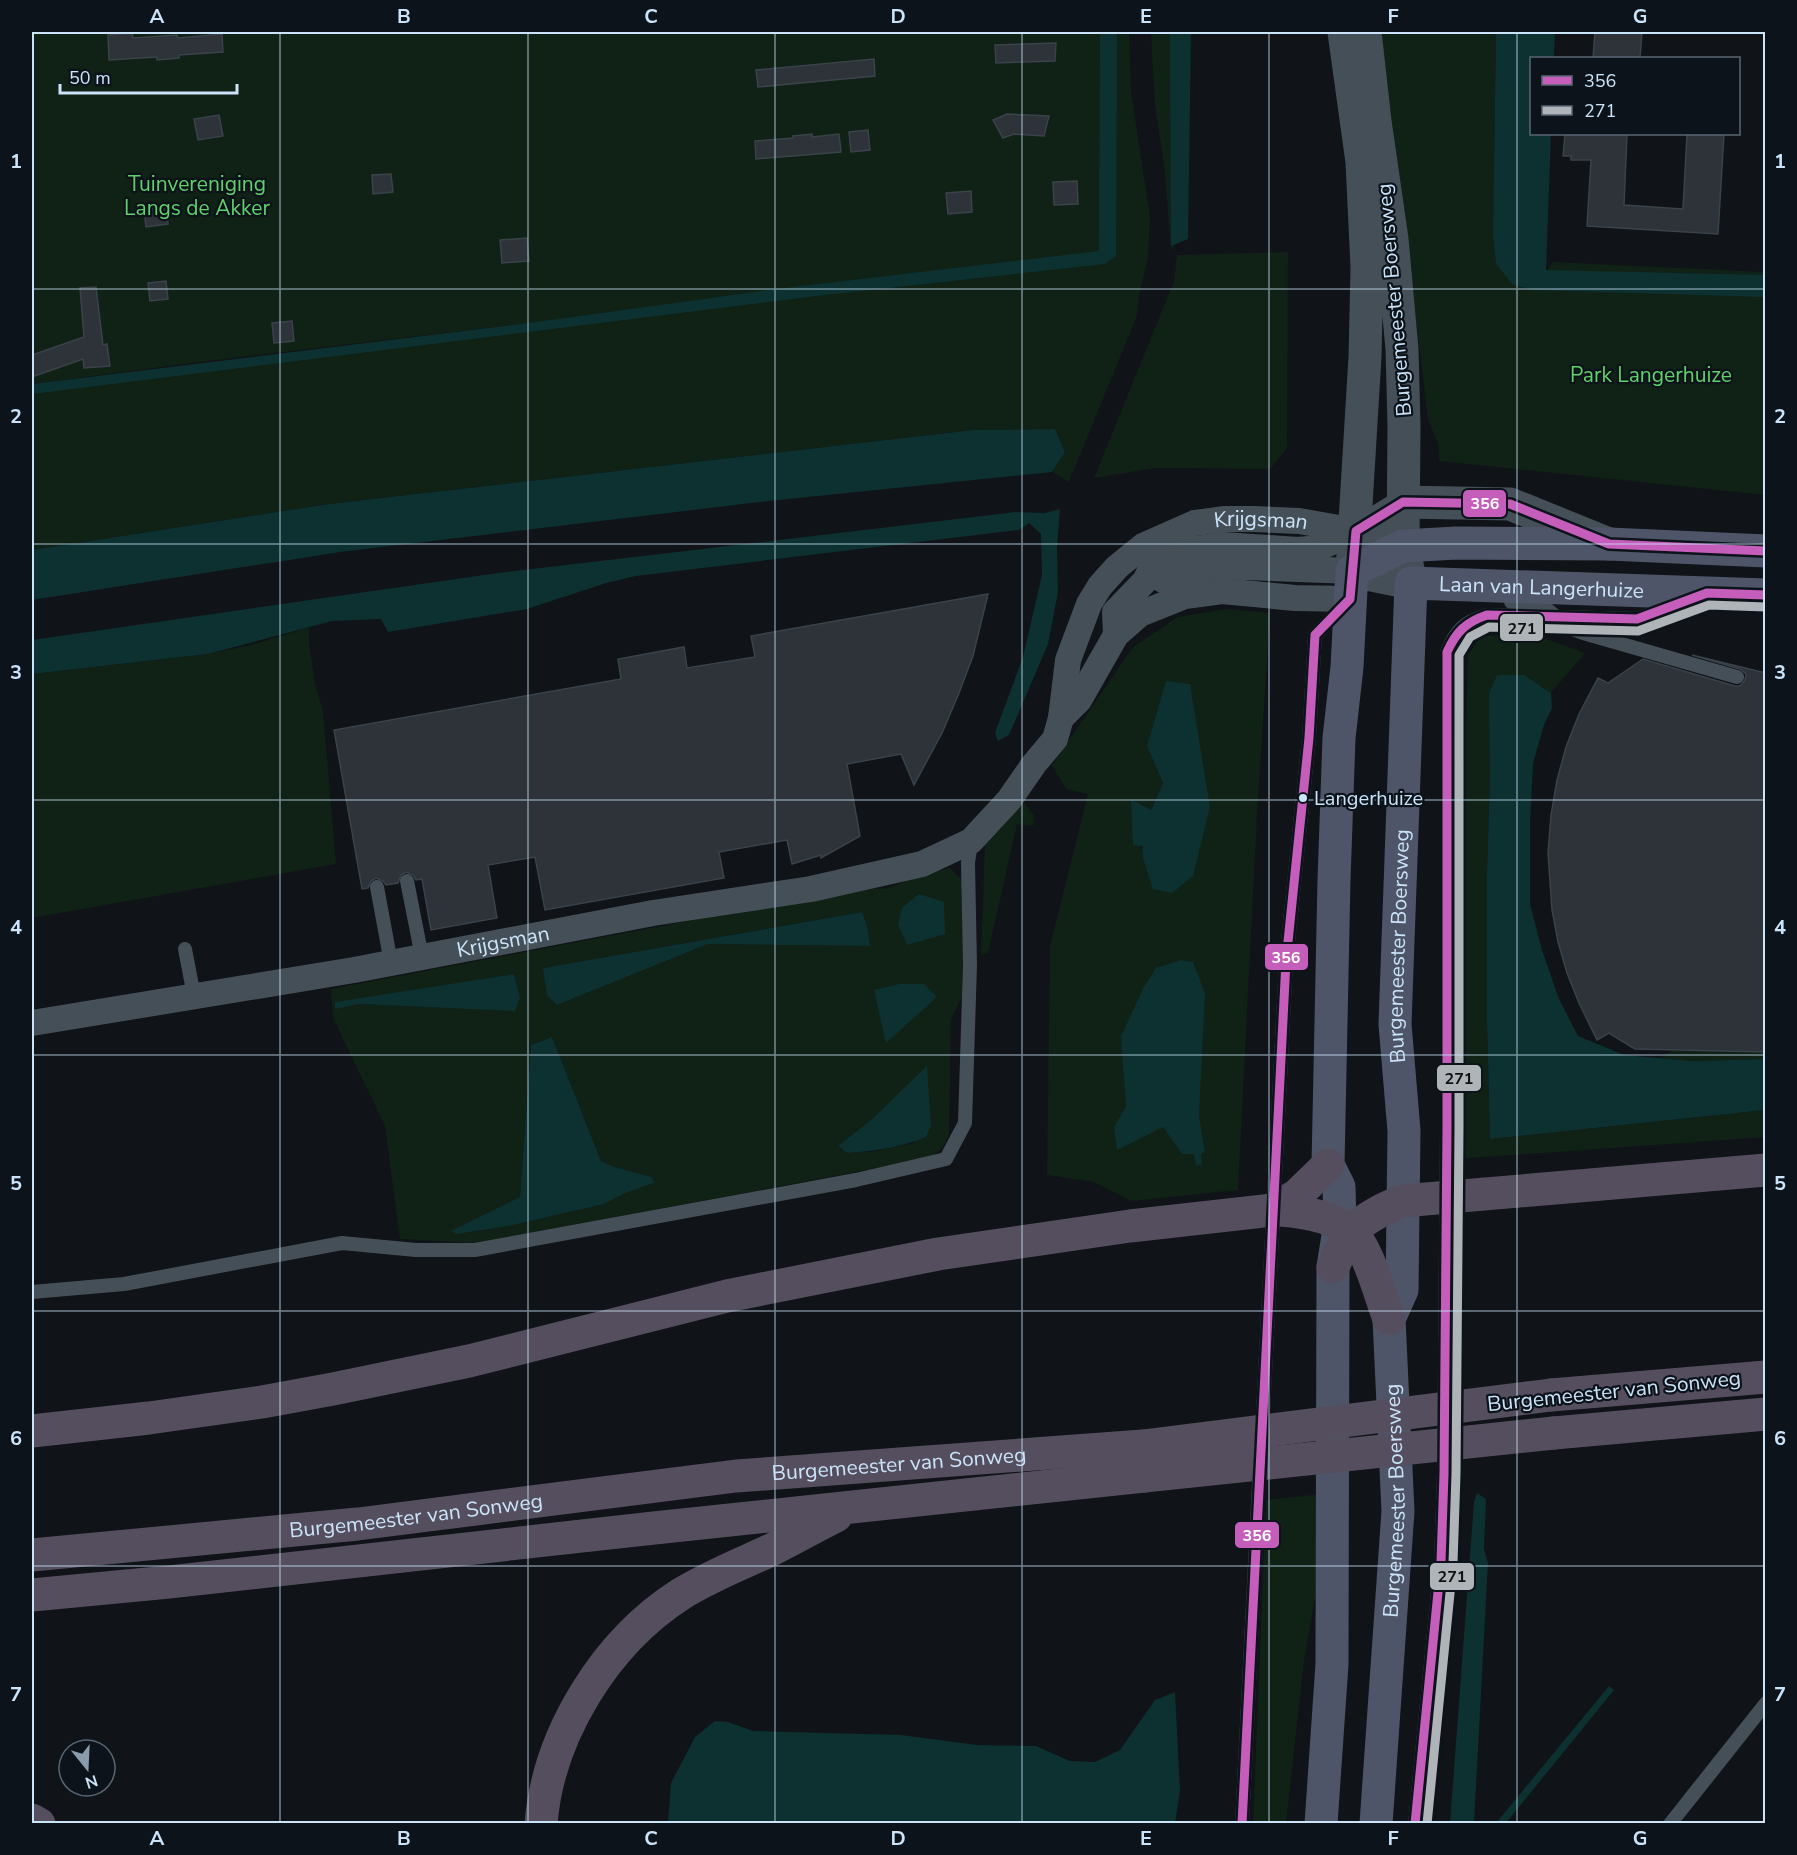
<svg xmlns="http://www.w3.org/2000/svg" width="1797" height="1855" viewBox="0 0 1797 1855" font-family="'Nunito Sans',sans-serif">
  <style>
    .green { fill: #102116; fill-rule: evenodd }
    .water { fill: #0d3030 }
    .building { fill: #2e3339; stroke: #3a424a; stroke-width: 1.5 }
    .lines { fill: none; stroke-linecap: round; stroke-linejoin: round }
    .service { stroke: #454f57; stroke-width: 14 }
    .minor { stroke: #454f57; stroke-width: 26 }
    .tertiary { stroke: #454f57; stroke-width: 33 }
    .primary { stroke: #4f5568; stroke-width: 33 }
    .motorway { stroke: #544e5e; stroke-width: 33 }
    .motorway-bridge { stroke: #544e5e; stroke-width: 33 }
    .bus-1-casing { stroke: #0d131a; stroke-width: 14 }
    .bus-2-casing { stroke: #0d131a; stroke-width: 14 }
    .bus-1 { stroke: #c55ebb; stroke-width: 9 }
    .bus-2 { stroke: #afb4b9; stroke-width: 9 }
    .grid { fill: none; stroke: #cbe4fa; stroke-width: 1.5; stroke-opacity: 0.55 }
    .bus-dot { fill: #cbe4fa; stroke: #0d131a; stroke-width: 2 }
    .labels { text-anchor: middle; stroke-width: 4.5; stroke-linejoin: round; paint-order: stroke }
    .bus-label { font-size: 20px; fill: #cbe4fa; stroke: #0d131a; text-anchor: start }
    .park-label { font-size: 21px; fill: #60d16b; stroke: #0d131a }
    .street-label { font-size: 21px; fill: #cbe4fa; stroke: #0d131a }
    .line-badge { stroke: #0d131a; stroke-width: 2 }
    .badge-label { font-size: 16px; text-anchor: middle; font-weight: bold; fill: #fff }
    .pale-badge-label { font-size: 16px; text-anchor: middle; font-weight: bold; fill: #111 }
    .neatline { fill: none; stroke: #cbe4fa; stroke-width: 2 }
    .grid-label { font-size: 20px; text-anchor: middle; font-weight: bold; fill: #cbe4fa }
  </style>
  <rect width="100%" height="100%" fill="#101317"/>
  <g class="green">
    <polygon points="32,32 1129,32 1131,91 1150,217 1148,257 1139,296 1137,316 1069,482 1052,472 1065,452 1055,429 973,430 329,504 32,550 32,390 657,308 215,360 32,384"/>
    <polygon points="1151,32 1179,32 1177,240 1171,250 1164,164 1155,107"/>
    <polygon points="1373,32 1496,32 1493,232 1534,290 1553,262 1765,272 1765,495 1439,461 1439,446 1428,420 1411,276"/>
    <polygon points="1288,252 1287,448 1270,469 1156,468 1094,478 1174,281 1177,255"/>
    <path d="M1227,609L1270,613L1257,816L1238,1190L1132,1201L1094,1182L1047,1175L1050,946L1088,794L1066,789L1052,765L1133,647L1178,617ZM1166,682L1190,684L1143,858L1132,799L1151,810L1163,783L1147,746ZM1125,1080L1199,1115L1205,1152L1201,1154H1182L1163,1127H1114L1126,1106Z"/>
    <polygon points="309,627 309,642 315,684 323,711 336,864 32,918 32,674 208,654 255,644"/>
    <polygon points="1523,634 1549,640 1585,653 1551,693 1540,685 1490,774 1487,873 1487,1022 1490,1139 1765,1110 1765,1137 1457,1159 1456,1071 1468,655 1481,636"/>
    <polygon points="1024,802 1034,816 1033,826 1017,824 988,953 981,956 985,842 1008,816"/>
    <path d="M950,868L964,882L962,997L951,1019L949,1134L943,1147L931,1158L498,1239L472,1243L400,1239L385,1126L333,1018L331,989L845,891L889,888L922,874ZM862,912L867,925L869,946L708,944L557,1005L543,968ZM513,974L520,998L515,1010L359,1004ZM552,1037L601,1161L615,1167L652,1177L604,1204L509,1226L457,1234L520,1197L531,1045ZM927,1067L914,1143L877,1151L847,1153L838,1146L872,1119Z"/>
    <polygon points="1765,1006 1765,1059 1692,1061 1659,1058 1711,1031"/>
    <polygon points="1323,1494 1321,1562 1304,1661 1286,1823 1253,1824 1266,1500"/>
  </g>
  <g class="water">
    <polygon points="1100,32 1117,32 1116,256 1105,264 816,296 32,394 32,384 536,322 776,289 1099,251"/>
    <polygon points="1170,32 1191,32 1188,239 1171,246"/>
    <polygon points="1496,32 1555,32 1554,58 1532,58 1532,134 1551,134 1546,270 1765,275 1765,297 1534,290 1513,285 1496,264 1493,232"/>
    <polygon points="1055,429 1065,452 1052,472 769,501 340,552 32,600 32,550 329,504 973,430"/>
    <polygon points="1060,509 1057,549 1058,592 1048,644 1009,735 998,741 995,733 1023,657 1042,575 1041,534 1029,523 1019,530 636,576 606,583 527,609 388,632 381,619 332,621 208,654 32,674 32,640 498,573 1016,512 1045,513"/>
    <polygon points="1497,675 1524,675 1551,693 1552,708 1544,725 1533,763 1530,824 1530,904 1542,950 1559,999 1578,1036 1624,1055 1692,1061 1765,1059 1765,1110 1490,1139 1487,1022 1487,873 1490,774 1489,693"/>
    <polygon points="1166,681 1190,684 1210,807 1193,876 1172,893 1153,889 1143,858 1142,846 1133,845 1131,799 1151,810 1163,783 1147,746"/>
    <polygon points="919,894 944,902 945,934 907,945 898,925 902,908"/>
    <polygon points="862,912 867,925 870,946 708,944 557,1005 547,995 543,968"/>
    <polygon points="1181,960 1193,962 1205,993 1199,1115 1205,1152 1201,1154 1202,1164 1196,1166 1194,1154 1182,1154 1163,1127 1117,1150 1114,1127 1126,1106 1121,1036 1144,987 1156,968"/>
    <polygon points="514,974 520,998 515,1011 359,1004 335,1009 335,1002"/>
    <polygon points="899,984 924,984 937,997 886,1043 874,990"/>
    <polygon points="552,1037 601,1161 615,1167 652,1177 654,1183 625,1193 604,1204 509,1226 457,1234 451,1231 520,1197 531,1045"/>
    <path d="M927,1066L931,1126L926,1137C901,1148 874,1151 847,1153L838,1146L872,1119Z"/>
    <polygon points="1477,1493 1486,1499 1484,1549 1488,1563 1474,1823 1450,1823 1474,1502"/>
    <polygon points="1609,1686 1614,1690 1506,1823 1496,1823"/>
    <polygon points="1175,1692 1180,1791 1175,1823 668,1823 671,1783 695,1737 715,1721 728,1722 753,1731 901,1735 977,1745 1036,1746 1070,1761 1095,1762 1120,1750 1155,1700"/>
  </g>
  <g class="building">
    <polygon points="1595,32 1642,32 1640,58 1593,58"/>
    <polygon points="132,33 133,38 177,35 178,38 222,34 223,52 179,55 179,58 157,60 157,57 109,60 108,35"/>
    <polygon points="1056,43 1055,61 996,63 995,45"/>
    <polygon points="874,59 875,76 758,87 756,70"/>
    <polygon points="1007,114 1049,116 1044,136 1014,134 1003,138 993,120"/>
    <polygon points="219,115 223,136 198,140 194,119"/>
    <polygon points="868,130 870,150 851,152 849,132"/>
    <polygon points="812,134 812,137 839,134 841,152 756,159 755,141 793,138 793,136"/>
    <polygon points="1565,134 1627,134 1624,205 1683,209 1687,134 1724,134 1718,234 1587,226 1591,160 1571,160 1571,156 1563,156"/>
    <polygon points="391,174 393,192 373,194 372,175"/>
    <polygon points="1077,181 1078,204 1054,205 1053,182"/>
    <polygon points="971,191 972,212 948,214 946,193"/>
    <polygon points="166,206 168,224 146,227 144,209"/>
    <polygon points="527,238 529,261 502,263 500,240"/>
    <polygon points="166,281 168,299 150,301 148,283"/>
    <polygon points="96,287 103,345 107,344 110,366 84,368 83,359 32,377 32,355 84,337 80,288"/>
    <polygon points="292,321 294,341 274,343 272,323"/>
    <polygon points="988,594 973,656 959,693 943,731 914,785 901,754 847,764 860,836 821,858 821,855 792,864 787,840 719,852 724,878 545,910 535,857 488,865 497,918 431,930 422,879 416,880 413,875 406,872 401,875 398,883 386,885 383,881 376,878 371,881 368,888 362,889 334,730 621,679 618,659 684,647 687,668 755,657 751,636"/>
    <polygon points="1692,655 1766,673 1766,1052 1635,1049 1609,1033 1597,1040 1579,1003 1567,973 1558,942 1552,910 1548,853 1551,815 1557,780 1566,747 1579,714 1598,678 1608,683 1643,659 1735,686 1740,686 1745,680 1746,674 1740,669"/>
  </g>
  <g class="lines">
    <g class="service">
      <path d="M1511,602C1522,603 1538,603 1548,610C1563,622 1563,626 1583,633L1737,677"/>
      <polyline points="407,881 422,957"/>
      <polyline points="377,887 391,963"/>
      <polyline points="185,949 194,996"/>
      <polyline points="32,1292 124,1284 342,1243 416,1250 475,1250 856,1180 946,1159 965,1123 970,965 968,863 971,841"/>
      <polyline points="1262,1432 1286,961 1309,738 1315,635 1345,604"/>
      <polyline points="1242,1824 1260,1463"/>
      <path d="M1415,1824L1441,1562L1444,1474L1447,1128V652C1456,630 1464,622 1487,615L1637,619L1682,602"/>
      <polyline points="1670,1824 1766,1703"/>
    </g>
    <g class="minor">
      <polyline points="1163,580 1177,573 1214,566 1352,571"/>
      <polyline points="1116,635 1115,612 1145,581 1150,571 1171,559 1196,549 1223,545 1298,550 1319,548 1356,531 1403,502"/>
      <polyline points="1061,718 1079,700 1116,635 1140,614 1185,596 1222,591 1295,598 1350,599"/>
      <path id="s1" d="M32,1023L354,970L653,913L811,889L922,864L971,841L1009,800L1034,764L1055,739L1061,718L1068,660L1089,604L1100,586L1117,567L1143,546L1195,523L1225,519H1254L1299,521L1356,531L1403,546"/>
    </g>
    <g class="tertiary">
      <polyline points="1344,32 1362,162 1367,267 1365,357 1352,571 1411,583 1403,546 1404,425 1402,349 1392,239 1375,121 1365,32"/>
      <polyline points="1403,502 1510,504 1609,544"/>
    </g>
    <g class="primary">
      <polyline points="1321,1824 1332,1664 1333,1267 1340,1223 1339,1187 1328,1165 1334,880 1339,738 1347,667 1352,571 1403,546 1456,543 1609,544 1766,551"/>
      <path id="s2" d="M1376,1824L1398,1511L1389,1319L1402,1290L1404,1131L1395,1024L1411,583L1766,595"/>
    </g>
    <g class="motorway">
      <polyline points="1273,1210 1297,1195 1328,1165"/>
      <path d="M1333,1267C1350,1227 1362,1218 1402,1201L1766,1170"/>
      <polyline points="1551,1395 1766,1377"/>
      <path d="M32,1431L149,1418L262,1402L333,1389L469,1361L727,1296L938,1254L1130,1226L1273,1210C1294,1210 1333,1216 1349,1230C1368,1246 1380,1296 1389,1319"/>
      <polyline points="1554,1433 1766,1414"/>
      <path id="s3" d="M32,1555L358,1524L736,1476L1143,1446"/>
      <polyline points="32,1595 169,1582 654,1528 1144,1476"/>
      <polyline points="32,1820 39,1824"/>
      <path d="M541,1824C548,1734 606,1642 681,1594C710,1576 741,1564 771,1550C793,1539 814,1527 836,1516"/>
    </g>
    <g class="motorway-bridge">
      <polyline points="1143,1446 1551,1395"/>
      <polyline points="1144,1476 1554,1433"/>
    </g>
    <defs>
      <g id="bus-1">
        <polyline points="1242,1824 1286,961 1309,738 1315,635 1350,599 1356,531 1403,502 1510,504 1609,544 1766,551"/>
        <path d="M1415,1824L1441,1562L1444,1474L1447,1128V652C1456,632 1466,622 1487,615L1637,619L1707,593L1766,595"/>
      </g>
      <polyline id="bus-2" points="1427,1824 1453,1563 1456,1474 1459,1128 1459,655 1470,637 1489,627 1638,631 1709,605 1766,607"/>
    </defs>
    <use href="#bus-1" class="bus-1-casing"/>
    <use href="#bus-2" class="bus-2-casing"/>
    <use href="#bus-1" class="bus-1"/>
    <use href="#bus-2" class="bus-2"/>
  </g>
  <path class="grid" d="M280,32V1824M528,32V1824M775,32V1824M1022,32V1824M1269,32V1824M1517,32V1824M32,289H1766M32,544H1766M32,800H1766M32,1055H1766M32,1311H1766M32,1566H1766"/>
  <circle class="bus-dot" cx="1303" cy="798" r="5"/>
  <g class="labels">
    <g class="bus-label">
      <text x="1314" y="805">Langerhuize</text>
    </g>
    <g class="park-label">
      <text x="197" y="191">Tuinvereniging<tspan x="197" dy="24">Langs de Akker</tspan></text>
      <text x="1651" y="382">Park Langerhuize</text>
    </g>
    <g class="street-label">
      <text transform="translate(1394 300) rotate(-95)" y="7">Burgemeester Boersweg</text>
      <text dy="7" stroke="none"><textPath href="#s1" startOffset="1434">Krijgsman</textPath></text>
      <text dy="7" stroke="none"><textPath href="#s2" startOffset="1376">Laan van Langerhuize</textPath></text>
      <text dy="7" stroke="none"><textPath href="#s1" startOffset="478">Krijgsman</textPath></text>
      <text dy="7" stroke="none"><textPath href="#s2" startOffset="882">Burgemeester Boersweg</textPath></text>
      <text transform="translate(1614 1391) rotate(-6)" y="7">Burgemeester van Sonweg</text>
      <text dy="7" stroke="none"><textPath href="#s3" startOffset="872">Burgemeester van Sonweg</textPath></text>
      <text dy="7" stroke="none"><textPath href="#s2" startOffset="324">Burgemeester Boersweg</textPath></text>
      <text dy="7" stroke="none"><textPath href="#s3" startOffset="386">Burgemeester van Sonweg</textPath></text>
    </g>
  </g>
  <g class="line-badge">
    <rect x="1462" y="489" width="45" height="29" rx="6" fill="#c55ebb"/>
    <rect x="1499" y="613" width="45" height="29" rx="6" fill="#afb4b9"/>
    <rect x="1264" y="943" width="45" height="28" rx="6" fill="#c55ebb"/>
    <rect x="1436" y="1064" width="46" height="28" rx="6" fill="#afb4b9"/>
    <rect x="1234" y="1521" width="46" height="28" rx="6" fill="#c55ebb"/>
    <rect x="1429" y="1562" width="46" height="29" rx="6" fill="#afb4b9"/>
  </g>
  <g class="badge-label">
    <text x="1485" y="509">356</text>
    <text x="1286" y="963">356</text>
    <text x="1257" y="1541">356</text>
  </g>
  <g class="pale-badge-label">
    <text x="1522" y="634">271</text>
    <text x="1459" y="1084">271</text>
    <text x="1452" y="1582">271</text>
  </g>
  <rect width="1797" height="1855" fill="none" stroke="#0d131a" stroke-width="66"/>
  <rect x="1530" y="57" width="210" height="78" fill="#0d131a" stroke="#596774" stroke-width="1.5"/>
  <rect x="1542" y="76" width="30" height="9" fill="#c55ebb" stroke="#596774" stroke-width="1.5"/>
  <text x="1584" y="87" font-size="18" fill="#cbe4fa">356</text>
  <rect x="1542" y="106" width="30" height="9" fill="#afb4b9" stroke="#596774" stroke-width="1.5"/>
  <text x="1584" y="117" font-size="18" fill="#cbe4fa">271</text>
  <g transform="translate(87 1768) rotate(162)"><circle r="28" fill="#0d131a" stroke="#596774" stroke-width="1.5"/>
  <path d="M0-4.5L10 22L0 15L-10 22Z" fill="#8a9bab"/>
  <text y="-9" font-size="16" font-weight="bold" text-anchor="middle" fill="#cbe4fa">N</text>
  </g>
  <path d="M60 84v9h177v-9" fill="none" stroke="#cbe4fa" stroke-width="3"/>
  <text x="69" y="84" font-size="18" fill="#cbe4fa" stroke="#0d131a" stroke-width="4.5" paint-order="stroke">50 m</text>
  <rect x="33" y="33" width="1731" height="1789" class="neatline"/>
  <g class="grid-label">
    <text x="157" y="23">A</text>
    <text x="404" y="23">B</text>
    <text x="651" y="23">C</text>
    <text x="898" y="23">D</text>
    <text x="1146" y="23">E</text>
    <text x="1393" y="23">F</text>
    <text x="1640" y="23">G</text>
    <text x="16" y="168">1</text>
    <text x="1780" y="168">1</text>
    <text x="16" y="423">2</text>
    <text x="1780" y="423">2</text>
    <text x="16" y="679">3</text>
    <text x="1780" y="679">3</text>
    <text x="16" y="934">4</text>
    <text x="1780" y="934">4</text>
    <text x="16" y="1190">5</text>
    <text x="1780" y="1190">5</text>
    <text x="16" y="1445">6</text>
    <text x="1780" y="1445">6</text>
    <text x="16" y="1701">7</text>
    <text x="1780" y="1701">7</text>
    <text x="157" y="1845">A</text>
    <text x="404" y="1845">B</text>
    <text x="651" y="1845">C</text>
    <text x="898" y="1845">D</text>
    <text x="1146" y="1845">E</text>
    <text x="1393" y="1845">F</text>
    <text x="1640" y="1845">G</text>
  </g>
</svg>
